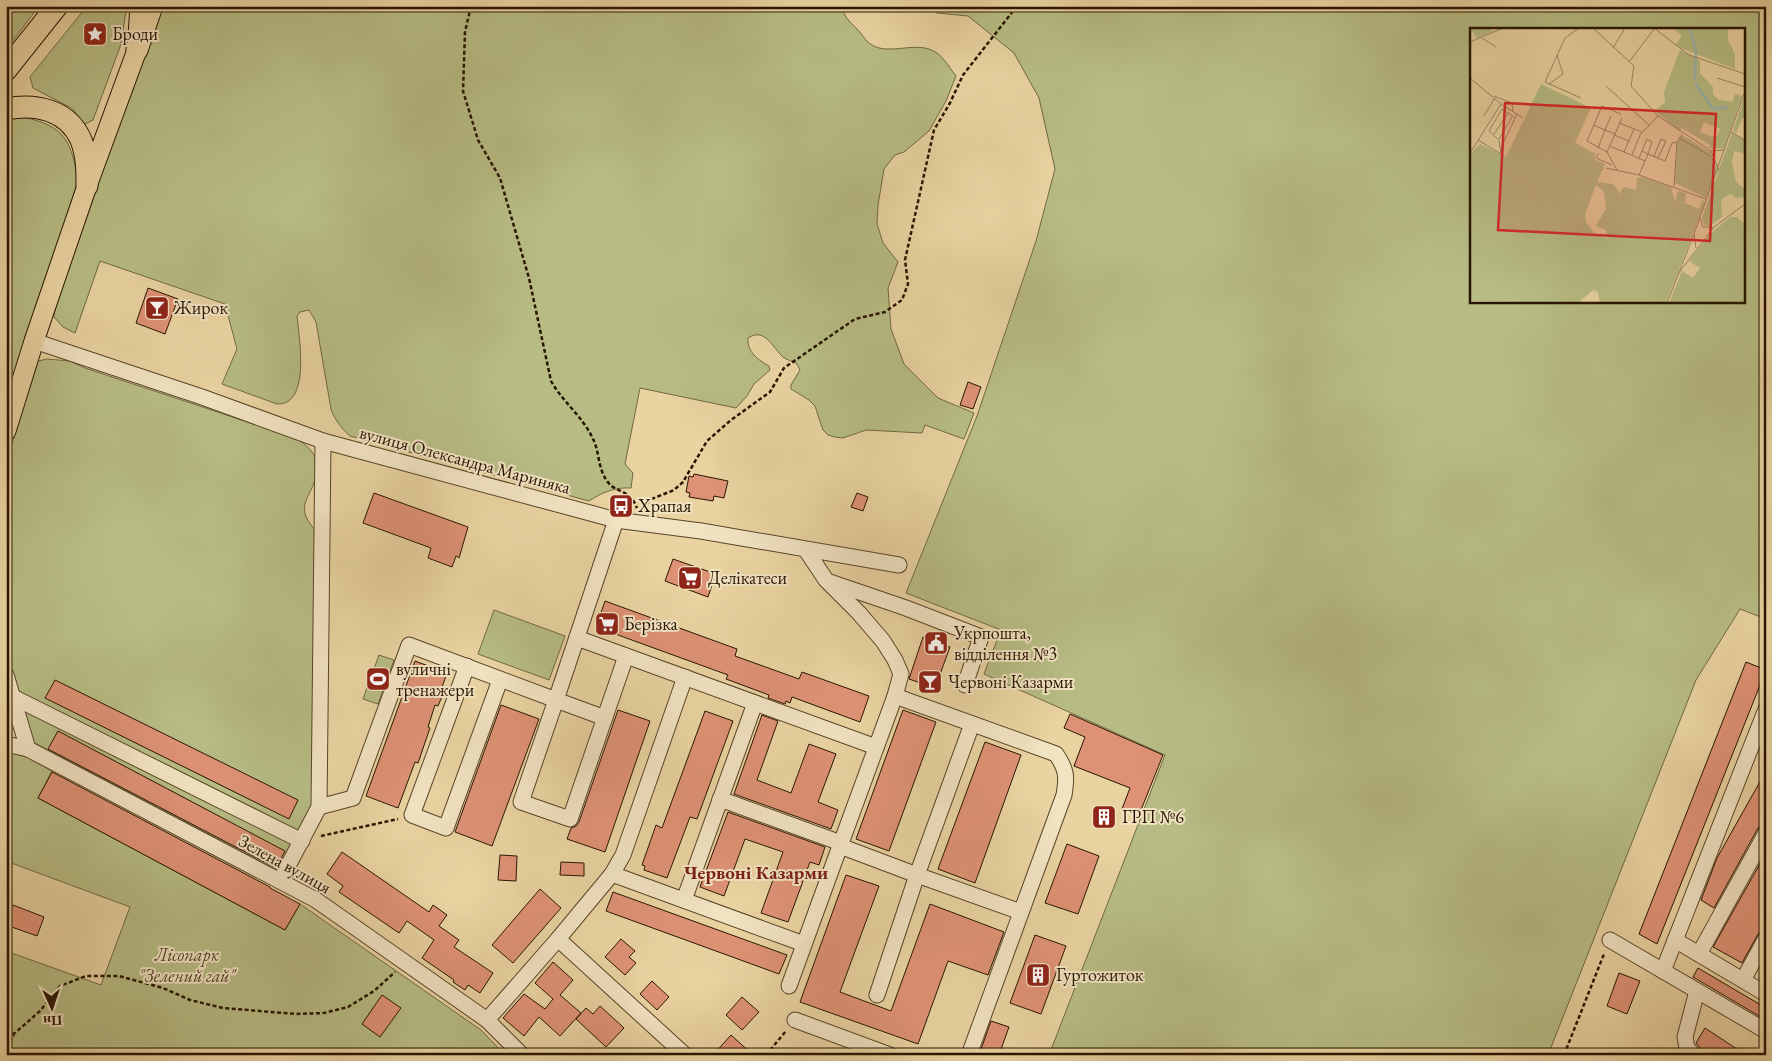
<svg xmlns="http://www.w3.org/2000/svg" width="1772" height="1061" viewBox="0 0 1772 1061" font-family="'EB Garamond',serif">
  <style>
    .green { fill: #b7bc84; stroke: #706842; fill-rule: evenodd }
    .building { fill: #de9275; stroke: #281500 }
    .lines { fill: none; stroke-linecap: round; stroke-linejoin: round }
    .minor-casing { stroke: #584428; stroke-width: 17 }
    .major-casing { stroke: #281500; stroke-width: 21 }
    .highway-casing { stroke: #281500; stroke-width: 23 }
    .path { stroke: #281500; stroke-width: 2.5; stroke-dasharray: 4 2.5; stroke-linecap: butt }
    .minor { stroke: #f1e2c2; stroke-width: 15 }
    .major { stroke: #e9d3a1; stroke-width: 19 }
    .highway { stroke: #e9d3a1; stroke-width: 21 }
    .labels { text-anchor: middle; stroke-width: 4; stroke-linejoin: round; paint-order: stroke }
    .poi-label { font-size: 18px; fill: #281500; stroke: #f1e2c2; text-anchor: start }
    .street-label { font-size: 18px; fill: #281500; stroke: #f1e2c2 }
    .park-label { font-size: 18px; font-style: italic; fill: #534728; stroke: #f1e2c2 }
    .neighbourhood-label { font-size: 19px; font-weight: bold; fill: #7a1f14; stroke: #f1e2c2 }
    .inset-river { fill: none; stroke: #9db4b1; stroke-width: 2.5 }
    .inset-road { fill: none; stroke: #9c8761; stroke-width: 1 }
    .view { fill: #d62828; fill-opacity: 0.15; stroke: #d62828; stroke-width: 2.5 }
    .inset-edge { fill: none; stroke: #281500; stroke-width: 2.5 }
  </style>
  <rect width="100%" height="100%" fill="#e9d3a1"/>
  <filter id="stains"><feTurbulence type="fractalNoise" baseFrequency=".004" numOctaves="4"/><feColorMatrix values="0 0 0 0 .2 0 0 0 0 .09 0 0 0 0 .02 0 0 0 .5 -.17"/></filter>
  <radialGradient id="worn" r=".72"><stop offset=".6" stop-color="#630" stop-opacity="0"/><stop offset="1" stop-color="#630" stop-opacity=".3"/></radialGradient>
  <g class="green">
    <polygon points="6,6 39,6 6,50"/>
    <polygon points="87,6 125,6 126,11 121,44 93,120 85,124 81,122 73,109 33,88 30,77"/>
    <path d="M160,6H842C844,17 849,21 856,28C861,32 864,39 869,43C885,56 910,43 929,49C943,54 948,66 956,76L946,101L929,131L904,152L895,155L884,169L878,205L877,224L883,243L898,262L888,288L891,329L904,364L938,398L974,413L964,439L925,425L922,433L866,430L843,438L835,437L828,435L823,430L815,406L809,400L791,389V385L800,370L797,364C792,361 787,360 783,357C772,347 765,327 748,338C747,352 758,360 769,366L770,370L754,384L747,396L736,408L640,388L625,464L633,473L631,488C616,487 602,492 589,501L350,436C341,428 335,420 331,409L316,322L309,310L300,312L297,316C299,337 311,406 277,404L222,384L237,349L225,304L100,261L75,333L63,327L54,317L56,300Z"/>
    <path d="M923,6H1766V619L1740,609L1696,680L1548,1055H1049L1165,755L984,674L1001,630L906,593L977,416L1036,241L1055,169L1039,98L1014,53L968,16L937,13ZM1471,29H1743V301H1471Z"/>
    <path d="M23,117C66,126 72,142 78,183L6,401V120Z"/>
    <path d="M47,359L70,361L85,368L296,438C319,453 322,466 311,490C307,498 303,505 305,513C306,521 315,528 318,536L315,803L279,871L33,742L6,656V463L38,361Z"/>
    <polygon points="494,610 565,636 549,680 478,654"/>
    <polygon points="379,655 394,660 378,704 363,699"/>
    <polygon points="6,751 26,756 52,771 38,798 285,930 300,904 481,1030 505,1055 6,1055 6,951 101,985 130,907 6,861"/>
  </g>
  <g class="building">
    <polygon points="148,288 178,299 165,334 136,323"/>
    <polygon points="968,382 981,387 973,409 960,405"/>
    <polygon points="694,474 728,481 724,498 714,496 713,501 689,497 690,493 686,492 689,476 693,477"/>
    <polygon points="374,493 468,527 459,558 456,556 452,567 428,558 431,548 363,523"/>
    <polygon points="857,493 868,497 863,511 851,507"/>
    <polygon points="673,559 716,574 708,597 665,581"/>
    <polygon points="605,601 737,649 735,656 799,679 802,672 869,696 860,722 792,697 790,703 786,701 785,704 768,698 769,695 726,679 728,675 596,627"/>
    <polygon points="923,637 950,647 935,688 909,679"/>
    <polygon points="415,661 447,673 440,693 443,694 438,706 435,705 428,727 430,728 418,763 415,762 398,808 366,796"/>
    <polygon points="1746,662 1766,670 1657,944 1639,934"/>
    <polygon points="55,680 298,800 289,819 45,698"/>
    <polygon points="501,705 539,719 492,846 455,832"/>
    <polygon points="618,710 650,721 605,852 567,839 571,828 576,826 579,822"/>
    <polygon points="903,710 936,722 889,851 856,839"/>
    <polygon points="705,711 733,721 697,819 690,817 667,878 644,870 645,866 642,865 656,825 662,828"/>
    <polygon points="1070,714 1163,755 1139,815 1122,809 1130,788 1074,766 1085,737 1064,728"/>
    <polygon points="762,715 778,721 757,780 791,793 809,744 836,754 818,802 838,810 831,829 734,794"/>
    <polygon points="58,731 285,851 276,868 48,749"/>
    <polygon points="985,742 1021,755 975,883 938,869"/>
    <polygon points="1766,771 1766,824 1758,828 1714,908 1701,900 1717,858"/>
    <polygon points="52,772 270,887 270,888 300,904 285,930 38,798"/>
    <polygon points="1100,806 1114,811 1109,828 1094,822"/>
    <polygon points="728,812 825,847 819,865 810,862 788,922 761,913 783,852 745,839 724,896 700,887"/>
    <polygon points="1067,844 1099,856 1078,914 1045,903"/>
    <polygon points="342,852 429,912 433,905 447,915 439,926 459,940 454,947 493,973 480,993 468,985 465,990 453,982 454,980 422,958 434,940 407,921 399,933 339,892 343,886 327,874"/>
    <polygon points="1766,853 1766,929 1758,934 1742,963 1713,947"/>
    <polygon points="500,855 517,856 516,881 498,880"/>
    <polygon points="561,862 584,863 584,876 560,875"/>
    <polygon points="846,875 879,886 840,992 891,1011 930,904 1004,932 988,975 948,961 918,1044 800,1002"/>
    <polygon points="540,889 561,908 513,963 492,945"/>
    <polygon points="613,892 787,955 779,974 606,911"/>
    <polygon points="13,905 44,917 37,936 6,925"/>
    <polygon points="1035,935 1066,946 1041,1014 1010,1003"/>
    <polygon points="621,939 635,951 629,957 636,963 625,975 605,957"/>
    <polygon points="553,962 573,980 560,995 581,1013 560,1036 539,1017 524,1036 503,1018 524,994 545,1009 553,999 535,983"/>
    <polygon points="1698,968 1766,1008 1766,1020 1693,977"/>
    <polygon points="1619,973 1640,981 1627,1014 1607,1006"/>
    <polygon points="652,981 669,997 657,1010 640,994"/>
    <polygon points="382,995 401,1008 380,1037 362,1024"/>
    <polygon points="742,997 759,1012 742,1030 726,1015"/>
    <polygon points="600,1006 624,1028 606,1047 576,1019 586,1008 593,1014"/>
    <polygon points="991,1021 1009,1027 999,1055 979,1055"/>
    <polygon points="1705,1028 1746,1055 1707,1055 1696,1043"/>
    <polygon points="731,1035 753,1055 713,1055"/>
  </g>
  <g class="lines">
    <defs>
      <g id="minor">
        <polyline points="34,341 202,397 323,441 616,520 701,531 899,565"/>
        <path d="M806,550L826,580L859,613L883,641L895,660L901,674L895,696L1056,754C1067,770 1067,777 1064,795L969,1055"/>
        <polyline points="830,582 906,608 981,637 965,685"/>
        <polyline points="577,638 876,747"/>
        <polyline points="467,666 412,815 446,828 500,680"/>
        <polyline points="6,675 28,749"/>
        <polyline points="13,697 302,841"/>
        <polyline points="605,718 556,700 521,802 570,819 626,656"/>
        <polyline points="972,724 917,875 1021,912"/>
        <polyline points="6,744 28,749 316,900 487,1020 522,1055"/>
        <polyline points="720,799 841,843"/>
        <polyline points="319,807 353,798 409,645 556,700 616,520"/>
        <polyline points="612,874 804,944"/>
        <polyline points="280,881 319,807 323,441"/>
        <polyline points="684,900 755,703"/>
        <polyline points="558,939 685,1055"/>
        <polyline points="1610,940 1766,1031"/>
        <polyline points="1675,940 1766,994"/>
        <polyline points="1699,954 1766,833"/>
        <polyline points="1663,971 1766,709"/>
        <polyline points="1743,980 1766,938"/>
        <polyline points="789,986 840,846"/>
        <polyline points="877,995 917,875 840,846 895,696"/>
        <polyline points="487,1020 558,939 612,874 623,855 685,677"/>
        <polyline points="795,1020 890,1055"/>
        <polyline points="1694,1055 1687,1048 1685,1037 1697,991"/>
      </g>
      <polyline id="major" points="6,431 34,341 87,186 137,50 140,6"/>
      <g id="highway">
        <polyline points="137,50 152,6"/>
        <polyline points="6,70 57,6"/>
        <path d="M6,109C36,103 68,110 81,140C87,155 87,171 87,186"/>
      </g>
    </defs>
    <use href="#minor" class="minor-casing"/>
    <use href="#major" class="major-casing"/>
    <use href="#highway" class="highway-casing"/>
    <g class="path">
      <path d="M471,6L465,32L463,91L478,140L500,178L529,278L551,381C562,401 582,416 592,437C600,451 597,467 607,481C616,494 629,488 637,508"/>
      <polyline points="646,510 649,500 674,490 683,482 707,441 731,420 770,392 784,368 855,319 885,312 902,300 908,284 905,260 934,130 950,103 963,75 1017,6"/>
      <polyline points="321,836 398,819"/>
      <polyline points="6,1036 15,1033 40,1011 60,986 86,976 119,976 163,988 190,1000 223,1008 296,1014 324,1013 348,1007 374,991 395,972"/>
      <polyline points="6,1047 14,1035"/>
      <polyline points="766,1055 786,1031"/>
      <polyline points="1564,1055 1604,954"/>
    </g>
    <use href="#minor" class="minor"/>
    <use href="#major" class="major"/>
    <use href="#highway" class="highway"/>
  </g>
  <defs>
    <symbol id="sight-square" viewBox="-11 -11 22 22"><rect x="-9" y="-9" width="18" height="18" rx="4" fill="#8f2418" stroke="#f1e2c2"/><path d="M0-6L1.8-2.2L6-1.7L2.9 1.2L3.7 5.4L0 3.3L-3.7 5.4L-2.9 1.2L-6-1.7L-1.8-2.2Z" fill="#fff"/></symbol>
    <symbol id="bar-square" viewBox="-11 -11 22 22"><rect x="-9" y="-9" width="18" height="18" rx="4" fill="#8f2418" stroke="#f1e2c2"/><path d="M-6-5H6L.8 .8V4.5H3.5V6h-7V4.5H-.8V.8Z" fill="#fff"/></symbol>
    <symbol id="bus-square" viewBox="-11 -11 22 22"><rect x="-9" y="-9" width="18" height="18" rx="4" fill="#8f2418" stroke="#f1e2c2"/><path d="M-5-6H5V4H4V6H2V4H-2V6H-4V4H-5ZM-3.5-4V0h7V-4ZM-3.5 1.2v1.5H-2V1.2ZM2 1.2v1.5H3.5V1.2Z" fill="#fff"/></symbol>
    <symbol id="supermarket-square" viewBox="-11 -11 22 22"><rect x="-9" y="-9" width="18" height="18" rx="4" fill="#8f2418" stroke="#f1e2c2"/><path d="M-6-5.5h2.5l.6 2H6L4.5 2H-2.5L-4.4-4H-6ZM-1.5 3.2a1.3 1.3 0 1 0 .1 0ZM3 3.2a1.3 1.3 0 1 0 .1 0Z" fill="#fff"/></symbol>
    <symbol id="civic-square" viewBox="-11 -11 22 22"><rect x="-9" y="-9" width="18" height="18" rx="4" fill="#8f2418" stroke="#f1e2c2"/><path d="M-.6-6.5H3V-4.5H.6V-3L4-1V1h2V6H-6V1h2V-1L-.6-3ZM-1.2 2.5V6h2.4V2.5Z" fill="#fff"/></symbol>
    <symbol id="stadium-square" viewBox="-11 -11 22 22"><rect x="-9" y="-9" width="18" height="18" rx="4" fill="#8f2418" stroke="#f1e2c2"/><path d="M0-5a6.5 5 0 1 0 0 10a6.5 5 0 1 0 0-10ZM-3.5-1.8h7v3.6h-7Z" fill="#fff"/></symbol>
    <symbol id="building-square" viewBox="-11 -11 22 22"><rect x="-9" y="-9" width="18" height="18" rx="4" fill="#8f2418" stroke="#f1e2c2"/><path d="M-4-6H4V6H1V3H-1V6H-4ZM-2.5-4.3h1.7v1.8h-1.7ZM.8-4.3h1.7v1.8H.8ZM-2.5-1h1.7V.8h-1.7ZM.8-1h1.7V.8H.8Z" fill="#fff"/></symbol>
  </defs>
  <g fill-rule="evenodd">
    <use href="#sight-square" x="81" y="20" width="28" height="28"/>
    <use href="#bar-square" x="143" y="294" width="28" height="28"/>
    <use href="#bus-square" x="607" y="492" width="28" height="28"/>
    <use href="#supermarket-square" x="676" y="564" width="28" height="28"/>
    <use href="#supermarket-square" x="593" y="610" width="28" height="28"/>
    <use href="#civic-square" x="922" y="629" width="28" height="28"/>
    <use href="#stadium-square" x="364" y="665" width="28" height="28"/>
    <use href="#bar-square" x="916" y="668" width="28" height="28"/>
    <use href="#building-square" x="1090" y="803" width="28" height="28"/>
    <use href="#building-square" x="1024" y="961" width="28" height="28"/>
  </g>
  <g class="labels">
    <g class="poi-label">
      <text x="112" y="40">Броди</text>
      <text x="174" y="314">Жирок</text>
      <text x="638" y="512">Храпая</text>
      <text x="708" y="584">Делікатеси</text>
      <text x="624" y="630">Берізка</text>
      <text x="954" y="639">Укрпошта,<tspan x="954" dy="21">відділення №3</tspan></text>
      <text x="396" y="675">вуличні<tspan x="396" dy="21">тренажери</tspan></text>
      <text x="948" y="688">Червоні Казарми</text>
      <text x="1122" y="823">ГРП №6</text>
      <text x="1056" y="981">Гуртожиток</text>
    </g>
    <g class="street-label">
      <text transform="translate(465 460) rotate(15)" y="6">вулиця Олександра Мариняка</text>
      <text transform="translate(285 864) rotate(29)" y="6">Зелена вулиця</text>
    </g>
    <g class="park-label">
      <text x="187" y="961">Лісопарк<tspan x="187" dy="21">"Зелений гай"</tspan></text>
    </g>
    <g class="neighbourhood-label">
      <text x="756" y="879">Червоні Казарми</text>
    </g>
  </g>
  <g transform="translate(1470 28)">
    <rect width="275" height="275" fill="#e9d3a1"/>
    <path d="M0,0H17L24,3L7,10ZM203,0H258V12L265,26V41L211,20L206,16L212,8ZM210,22L230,33V45L243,59V66L249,72L263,74L265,66L272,68L254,121L238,120L240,117L212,100L209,103L185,83L195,74L194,64ZM234,94L250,101L246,110L230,104ZM71,56L121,80L105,115L126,126L124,131L135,136L127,154L143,156L152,168L150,164L154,159L166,162L167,150L172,149L201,159L205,174L208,163L216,165L215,175L229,181L233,172L235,175L196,275H130L128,264L123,262L108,275L0,273V126L10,116L36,129ZM126,157L134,164L136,180L126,198L136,202L138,210L124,205L116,194L115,186ZM274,70L275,91L273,89L266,105L263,103ZM262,105L275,112V126L264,123L262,134L266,154L275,161V169L266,170L261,166L254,169L251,174L252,189L240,198L234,197L232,190ZM212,107L240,124L248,142L236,170L205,155L207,115ZM260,189H267L275,197V275H199L212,243L223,250L230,240L219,233L239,207Z" fill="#b7bc84" fill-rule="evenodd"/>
    <path class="inset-river" d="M220,0L226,24L225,52M225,55L243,81L258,79"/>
    <path class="inset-road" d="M109,0L95,10L75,54L111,70M123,0L164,38L161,58L188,88L241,123L254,122M184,0L219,27L275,46M12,10L26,19M0,14L33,0M143,20L155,0M159,34L184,1M0,50L31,76L0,125M247,50L275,59M79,56L93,46L87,27M136,58L179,97M24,68L42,75L43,84M31,76L53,90M14,88L24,71M149,95L172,104M123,97L135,102L128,120M19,103L32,81L45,90M19,103L29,112L31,126M261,104L275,112M24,106L38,85M145,106L152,90M144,107L159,113M209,110L242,129M29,111L42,89M8,112L31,126L32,131M140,118L175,133M31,120L47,86M241,123L249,142M137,124L145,106L135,102L141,88M154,124L164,101M129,125L126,130L142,137M162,127L170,107L188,88M184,128L191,111L196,113L188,130M169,130L177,111L182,114L178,126L172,123M136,140L169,147L236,171M147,142L137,124L117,113L132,78L151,86M169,147L178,126L195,133L202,115L207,114M204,158L207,114L212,106M230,190L233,199H243M226,220L224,206L275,63M208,246L244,199L275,176M197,275L224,206"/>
    <path class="view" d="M35,75L246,86L240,213L28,202Z"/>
    <rect width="275" height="275" class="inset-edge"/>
  </g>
  <rect width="1772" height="1061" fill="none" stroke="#e9d3a1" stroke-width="25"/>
  <rect x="8" y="8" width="1757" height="1046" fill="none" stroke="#281500" stroke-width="2.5"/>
  <rect x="12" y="12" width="1747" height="1036" fill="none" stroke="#281500"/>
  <g transform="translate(52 1008) rotate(177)" stroke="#f1e2c2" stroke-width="4" paint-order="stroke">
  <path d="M0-4L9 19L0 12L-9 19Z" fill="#281500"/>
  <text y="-8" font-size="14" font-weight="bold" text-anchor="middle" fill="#281500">Пн</text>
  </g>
  <rect width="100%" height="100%" filter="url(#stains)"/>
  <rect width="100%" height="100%" fill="url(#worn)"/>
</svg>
